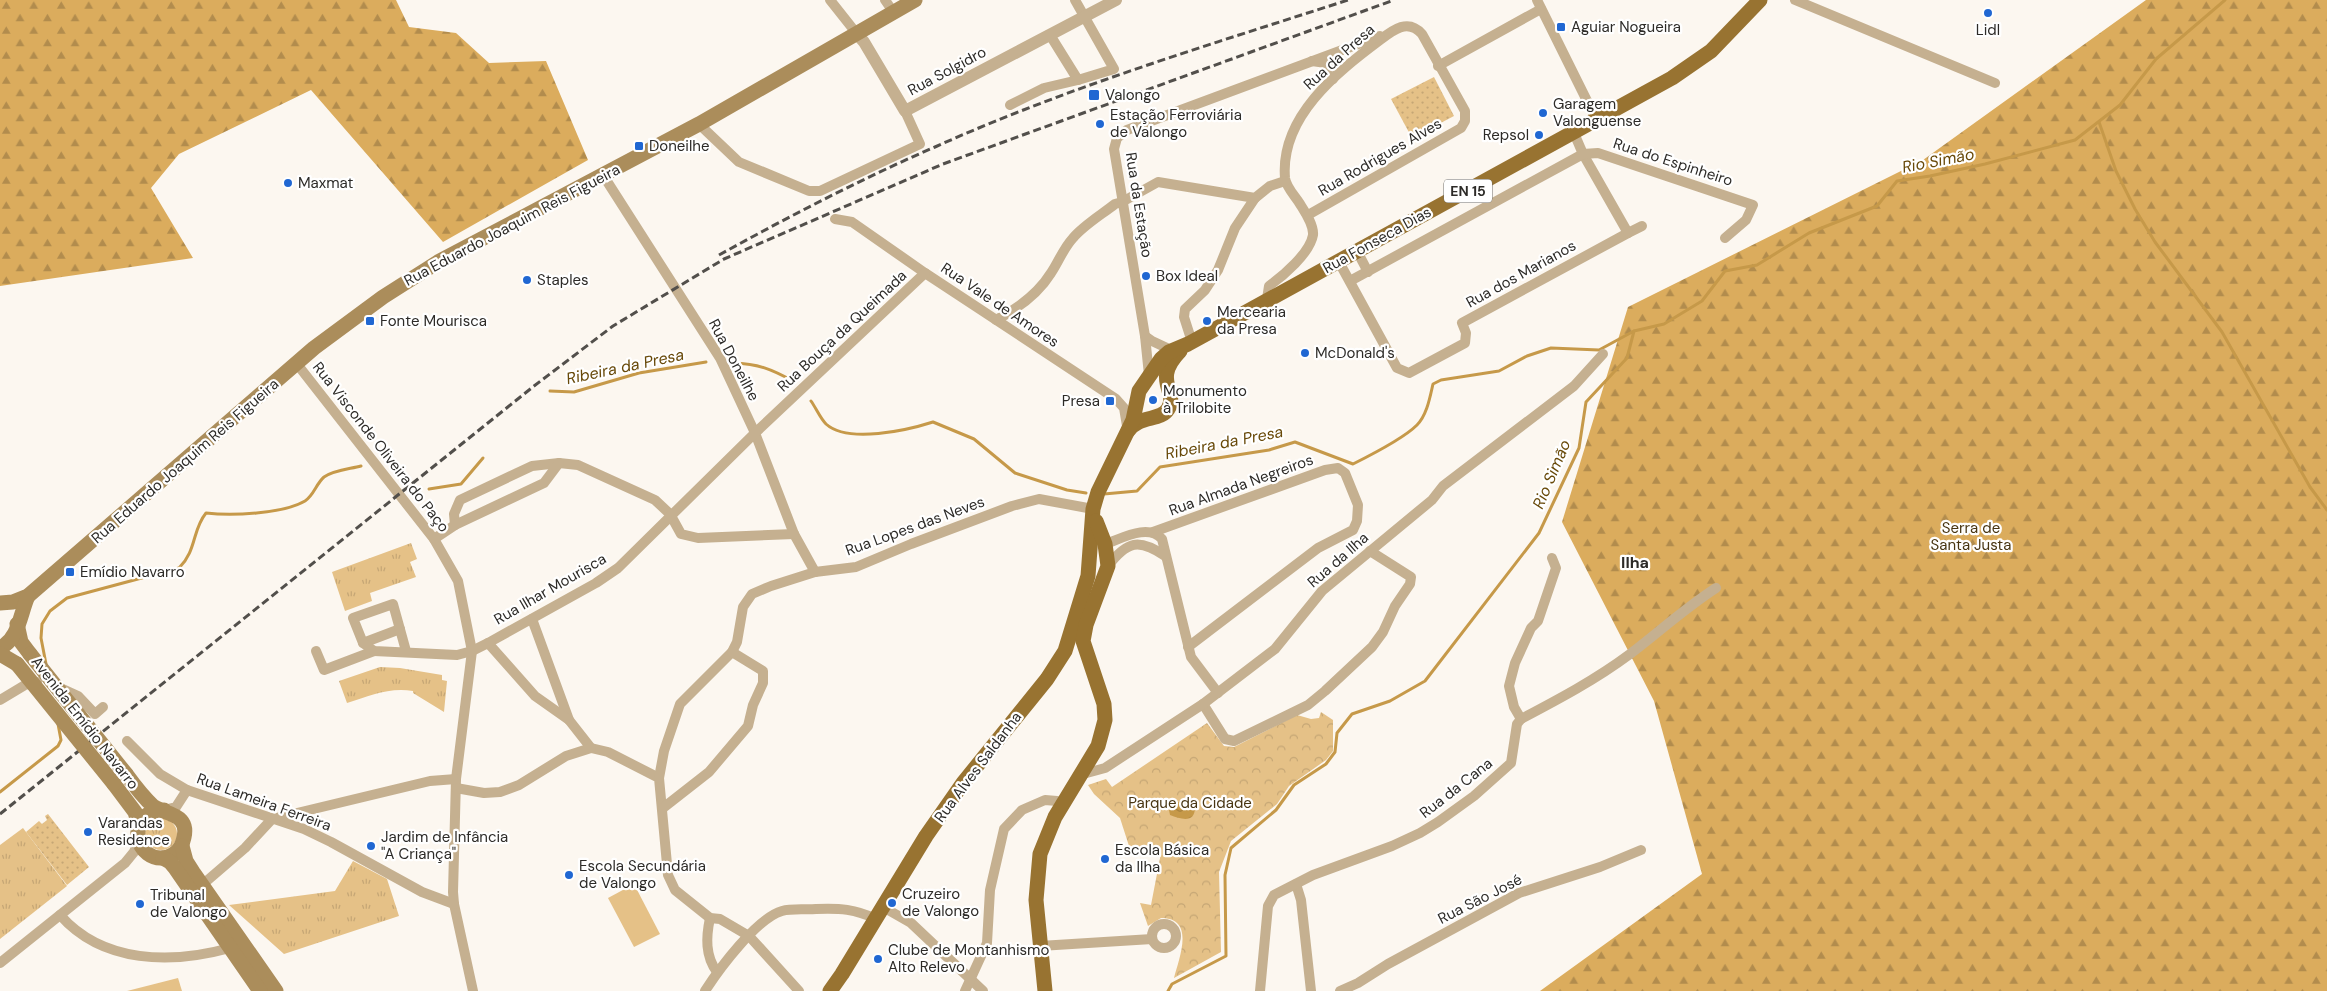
<svg xmlns="http://www.w3.org/2000/svg" width="2327" height="991" viewBox="0 0 2327 991" font-family="'DM Sans',sans-serif">
  <style>
    .grass { fill: url(#grass-tufts) }
    .forest { fill: url(#forest-firs) }
    .park { fill: url(#park-crowns) }
    .garden { fill: url(#garden-dots) }
    .pitch { fill: #e5c187 }
    .water { fill: url(#water-ripples) }
    .lines { fill: none; stroke-linecap: round; stroke-linejoin: round }
    .stream { stroke: #c69949; stroke-width: 3 }
    .minor { stroke: #c5b090; stroke-width: 10 }
    .tertiary { stroke: #c5b090; stroke-width: 12 }
    .secondary { stroke: #ab8d5b; stroke-width: 15 }
    .primary { stroke: #987331; stroke-width: 15 }
    .rail { stroke: #524f4b; stroke-width: 3; stroke-dasharray: 8 4; stroke-linecap: butt }
    .secondary-bridge { stroke: #ab8d5b; stroke-width: 15 }
    .poi-dot { fill: #2067d2; stroke: #fff; stroke-width: 2 }
    .labels { text-anchor: middle; stroke-width: 4.5; stroke-linejoin: round; paint-order: stroke }
    .shield { fill: #fff; stroke: #6c6b68; stroke-width: 1 }
    .shield-label { font-size: 14px; font-weight: bold; fill: #2d2b28 }
    .poi-label { font-size: 15px; fill: #2d2b28; stroke: #fff; text-anchor: start }
    .street-label { font-size: 15px; fill: #2d2b28; stroke: #fff }
    .park-label { font-size: 15px; fill: #483512; stroke: #fff }
    .water-label { font-size: 16px; font-style: italic; fill: #684909; stroke: #fff }
    .neighbourhood-label { font-size: 16px; font-weight: bold; fill: #2d2b28; stroke: #fff }
  </style>
  <defs>
    <pattern id="grass-tufts" width="24" height="20" patternUnits="userSpaceOnUse" patternTransform="scale(1.25)"><rect width="24" height="20" fill="#e5c187"/><path d="M3 7l-1-3M5 7V3M7 7l1-3M15 17l-1-3M17 17v-4M19 17l1-3" fill="none" stroke="#c5a675"/></pattern>
    <pattern id="forest-firs" width="22" height="20" patternUnits="userSpaceOnUse" patternTransform="scale(1.25)"><rect width="22" height="20" fill="#dbac5d"/><path d="M5 1l3.5 6h-7zM16 11l3.5 6h-7z" fill="#b28c4d"/></pattern>
    <pattern id="park-crowns" width="20" height="18" patternUnits="userSpaceOnUse" patternTransform="scale(1.25)"><rect width="20" height="18" fill="#e5c187"/><path d="M2 6a3 3 0 1 1 6 0M12 15a3 3 0 1 1 6 0" fill="none" stroke="#c5a675"/></pattern>
    <pattern id="garden-dots" width="8" height="8" patternUnits="userSpaceOnUse" patternTransform="scale(1.25)"><rect width="8" height="8" fill="#e5c187"/><path d="M2 2h.1M6 6h.1" fill="none" stroke="#c5a675" stroke-width="1.8" stroke-linecap="round"/></pattern>
    <pattern id="water-ripples" width="26" height="14" patternUnits="userSpaceOnUse" patternTransform="scale(1.25)"><rect width="26" height="14" fill="#c69949"/><path d="M2 4q2-2 4 0t4 0M15 11q2-2 4 0t4 0" fill="none" stroke="#a17d3d"/></pattern>
  </defs>
  <rect width="100%" height="100%" fill="#fcf7f0"/>
  <g class="grass">
    <polygon points="411,543 417,559 410,562 416,577 370,593 372,601 345,611 332,572"/>
    <path d="M380,667L400,668L442,675V680L447,681L444,712L413,693V691C389,687 370,696 347,703L339,681Z"/>
    <circle cx="161" cy="834" r="16"/>
    <polygon points="23,828 67,886 0,939 0,845"/>
    <polygon points="353,861 387,879 399,916 284,954 229,905 335,891"/>
  </g>
  <g class="forest">
    <polygon points="0,0 396,0 409,27 456,33 489,63 546,61 588,160 443,242 311,90 179,154 151,188 193,258 0,286"/>
    <polygon points="2146,0 2327,0 2327,991 1540,991 1702,874 1654,701 1562,522 1628,307 1923,160"/>
  </g>
  <path class="park" d="M1321,712L1333,720V751L1326,760L1289,786L1277,804L1231,841L1219,872L1221,952L1174,978C1179,958 1196,918 1161,918L1148,926L1140,903L1151,905L1161,853L1129,846L1120,818L1094,794L1088,785L1106,779L1112,787L1207,723L1224,746L1234,747L1297,715L1311,719L1319,718Z"/>
  <g class="garden">
    <polygon points="1434,77 1454,116 1412,138 1391,99"/>
    <polygon points="48,814 89,867 67,885 26,832 39,821 42,824 47,820 45,816"/>
  </g>
  <g class="pitch">
    <polygon points="634,884 660,934 634,947 608,898"/>
    <polygon points="178,978 182,991 127,991"/>
  </g>
  <path class="water" d="M1180,801L1189,802L1195,807C1195,824 1181,819 1170,815L1169,810Z"/>
  <g class="lines">
    <g class="stream">
      <polyline points="2099,122 2116,171 2135,209 2155,242 2222,332 2310,487 2327,510"/>
      <path d="M733,363C759,364 771,369 793,381"/>
      <polyline points="550,391 574,392 639,373 706,362"/>
      <path d="M811,401C816,408 820,418 826,424C848,444 908,430 933,422L974,439L1015,473L1067,490L1086,493"/>
      <polyline points="429,489 461,484 483,458"/>
      <path d="M1104,494L1137,491L1160,467L1269,450L1295,442L1353,464C1371,455 1403,439 1417,425C1427,415 1430,397 1433,384L1441,380L1499,371L1527,356L1551,348L1599,350L1634,331"/>
      <path d="M46,664L41,638L42,624L50,611L67,598L179,568C197,550 192,530 206,513C231,516 283,514 305,501C314,495 316,484 324,477C334,470 350,469 361,466"/>
      <polyline points="0,792 58,746 61,740 58,724"/>
      <polyline points="1168,991 1172,984 1226,956 1225,875 1231,848 1276,810 1294,785 1326,764 1335,752 1337,733 1352,714 1390,701 1425,681 1539,533 1579,448 1586,402 1627,358 1634,331 1664,324 1702,301 1725,271 1757,265 1809,233 1877,206 1897,181 1930,176 1985,164 2075,140 2120,105 2156,59 2225,0"/>
    </g>
    <g class="minor">
      <polyline points="830,0 857,34"/>
      <polyline points="885,0 894,13"/>
      <polyline points="1537,0 1597,121"/>
      <polyline points="1795,0 1995,83"/>
      <polyline points="1050,35 1078,80"/>
      <polyline points="1312,61 1326,63 1331,70 1333,79"/>
      <polyline points="1438,66 1541,9"/>
      <polyline points="1010,105 1044,88 1078,80 1114,69 1075,0"/>
      <polyline points="699,124 739,162 809,191 820,191 920,144 905,111"/>
      <polyline points="603,175 720,358 755,433 794,534 815,572"/>
      <polyline points="835,219 852,222 925,273 1116,399 1124,408 1127,426"/>
      <polyline points="1628,233 1642,226"/>
      <polyline points="1357,251 1368,272"/>
      <polyline points="1339,262 1397,368 1409,373 1465,343 1466,333 1462,323 1628,233 1583,154 1574,133"/>
      <polyline points="1350,281 1583,154 1598,153 1753,205 1746,220 1725,238"/>
      <path d="M1267,299L1269,286C1283,276 1310,253 1313,235C1314,225 1305,212 1300,204C1295,196 1286,187 1285,178C1280,117 1336,73 1380,40C1393,30 1408,18 1422,34L1465,111V121L1461,128L1308,215"/>
      <path d="M996,320C1017,309 1038,294 1051,273C1059,261 1063,249 1073,238C1084,225 1101,215 1115,204L1122,202L1158,182L1255,198L1270,186L1285,181"/>
      <polyline points="1145,336 1152,341 1167,348 1170,356"/>
      <polyline points="1192,342 1184,317 1185,309 1205,290 1218,270 1235,228 1255,198"/>
      <polyline points="297,364 434,539 458,581 472,651 456,779 453,892 454,904 473,991"/>
      <polyline points="1149,375 1145,336 1114,149 1117,138 1127,130 1380,36"/>
      <polyline points="455,525 454,514 460,500 532,466 559,463 578,465 655,500 670,514 681,534 698,538 794,534"/>
      <polyline points="1153,532 1325,470 1338,468 1345,473 1358,505 1357,521 1353,530 1318,548 1188,647"/>
      <polyline points="434,539 455,525 544,483 559,463"/>
      <path d="M1105,544C1121,539 1148,523 1162,539L1191,657L1218,693"/>
      <path d="M1108,566C1127,541 1139,538 1165,556"/>
      <polyline points="532,619 569,720"/>
      <polyline points="363,643 400,629"/>
      <polyline points="488,643 535,696 569,720 591,748 608,752 659,778 668,875 675,890 710,918 720,919 749,936 799,991"/>
      <polyline points="316,651 324,670 374,651"/>
      <polyline points="406,651 393,604 353,618 363,643 374,651 457,655 472,651 488,643 596,583 618,568 755,433 925,273"/>
      <polyline points="56,686 78,696 95,714 103,707"/>
      <polyline points="0,700 25,685 37,682"/>
      <polyline points="1203,704 1225,739 1234,741 1308,705 1325,691 1372,647 1383,632 1395,606 1410,584 1411,577 1370,551"/>
      <polyline points="1521,719 1514,707 1509,686 1515,663 1531,628 1538,621 1556,568 1552,558"/>
      <polyline points="127,741 160,774 187,790 304,829 331,842 422,892 454,904"/>
      <polyline points="1083,774 1105,768 1203,704 1275,649 1322,591 1432,500 1443,486 1574,386 1603,354"/>
      <polyline points="659,778 664,751 680,704 732,652 737,642 743,607 752,594 771,586 815,572 856,567 911,544 1012,506 1039,499 1093,509"/>
      <polyline points="456,788 484,793 500,792 519,785 566,756 591,748"/>
      <polyline points="663,808 709,772 748,726 753,705 763,683 763,671 732,652"/>
      <polyline points="164,810 176,807 187,790"/>
      <polyline points="1296,884 1301,900 1311,991"/>
      <polyline points="202,885 245,848 272,819 430,781 456,779"/>
      <polyline points="883,907 911,923 983,991"/>
      <path d="M60,915C103,964 172,964 230,948"/>
      <path d="M710,918C706,937 705,956 717,972"/>
      <circle cx="1164" cy="936" r="12"/>
      <polyline points="1040,946 1152,939"/>
      <polyline points="0,963 125,863 134,852 138,841"/>
      <path d="M705,991C719,969 757,918 782,911C792,908 806,910 816,909C840,908 855,909 876,919"/>
      <polyline points="965,991 987,943 990,890 1004,829 1022,810 1045,800 1057,801 1064,804"/>
      <path d="M1260,991L1268,906L1274,895L1313,875L1392,846L1420,833L1438,822L1474,796L1511,763L1517,724L1521,719C1559,699 1595,680 1630,654C1659,632 1685,608 1716,588"/>
      <polyline points="1340,991 1358,983 1388,964 1519,893 1600,867 1641,850"/>
    </g>
    <polyline class="tertiary" points="857,34 864,42 905,111 1116,0"/>
    <g class="secondary">
      <polyline points="0,603 13,602 28,596 314,348 383,297 438,262 699,124 915,0"/>
      <polyline points="17,624 21,642 30,654"/>
      <path d="M0,648C19,639 20,614 28,596"/>
      <polyline points="0,654 17,664"/>
      <path d="M126,774C134,785 143,797 153,806C165,815 192,813 183,841C181,849 175,854 168,857C135,866 123,811 164,810"/>
      <polyline points="114,784 135,812 139,825"/>
      <polyline points="182,846 186,861 193,872 276,991"/>
      <polyline points="163,858 170,862 175,868 260,991"/>
    </g>
    <g class="primary">
      <path d="M1128,431C1140,414 1160,422 1168,409C1179,391 1151,381 1180,351"/>
      <polyline points="830,991 842,974 926,836 963,783 1047,679 1065,651 1088,576 1093,509 1098,492 1133,420 1139,391 1161,359 1169,352 1188,344 1672,78 1711,51 1760,0"/>
      <polyline points="1045,991 1036,900 1040,854 1055,817 1098,746 1105,720 1104,704 1083,641 1086,625 1108,566 1105,544 1096,521"/>
    </g>
    <g class="rail">
      <path d="M719,255C790,216 861,179 935,147C1068,87 1209,45 1348,0"/>
      <polyline points="0,814 534,386 613,326 724,259 943,164 1394,0"/>
    </g>
    <g class="secondary-bridge">
      <polyline points="30,654 126,774"/>
      <polyline points="17,664 114,784"/>
    </g>
  </g>
  <g class="poi-dot">
    <circle cx="1988" cy="13" r="5"/>
    <rect x="1556" y="22" width="10" height="10" rx="2.5"/>
    <rect x="1088" y="89" width="12" height="12" rx="2.5"/>
    <circle cx="1543" cy="113" r="5"/>
    <circle cx="1100" cy="124" r="5"/>
    <circle cx="1539" cy="135" r="5"/>
    <rect x="634" y="141" width="10" height="10" rx="2.5"/>
    <circle cx="288" cy="183" r="5"/>
    <circle cx="1146" cy="276" r="5"/>
    <circle cx="527" cy="280" r="5"/>
    <rect x="365" y="316" width="10" height="10" rx="2.5"/>
    <circle cx="1207" cy="321" r="5"/>
    <circle cx="1305" cy="353" r="5"/>
    <circle cx="1153" cy="400" r="5"/>
    <rect x="1105" y="396" width="10" height="10" rx="2.5"/>
    <rect x="65" y="567" width="10" height="10" rx="2.5"/>
    <circle cx="88" cy="832" r="5"/>
    <circle cx="371" cy="846" r="5"/>
    <circle cx="1105" cy="859" r="5"/>
    <circle cx="569" cy="875" r="5"/>
    <circle cx="892" cy="903" r="5"/>
    <circle cx="140" cy="904" r="5"/>
    <circle cx="878" cy="959" r="5"/>
  </g>
  <g class="labels">
    <rect class="shield" x="1444" y="179.5" width="48" height="23" rx="4"/>
    <g class="shield-label">
      <text x="1468" y="196">EN 15</text>
    </g>
    <g class="poi-label">
      <text x="1571" y="32">Aguiar Nogueira</text>
      <text x="1988" y="35" text-anchor="middle">Lidl</text>
      <text x="1105" y="100">Valongo</text>
      <text x="1553" y="109">Garagem<tspan x="1553" dy="17">Valonguense</tspan></text>
      <text x="1110" y="120">Estação Ferroviária<tspan x="1110" dy="17">de Valongo</tspan></text>
      <text x="1529" y="140" text-anchor="end">Repsol</text>
      <text x="649" y="151">Doneilhe</text>
      <text x="298" y="188">Maxmat</text>
      <text x="1156" y="281">Box Ideal</text>
      <text x="537" y="285">Staples</text>
      <text x="1217" y="317">Mercearia<tspan x="1217" dy="17">da Presa</tspan></text>
      <text x="380" y="326">Fonte Mourisca</text>
      <text x="1315" y="358">McDonald's</text>
      <text x="1163" y="396">Monumento<tspan x="1163" dy="17">à Trilobite</tspan></text>
      <text x="1100" y="406" text-anchor="end">Presa</text>
      <text x="80" y="577">Emídio Navarro</text>
      <text x="98" y="828">Varandas<tspan x="98" dy="17">Residence</tspan></text>
      <text x="381" y="842">Jardim de Infância<tspan x="381" dy="17">"A Criança"</tspan></text>
      <text x="1115" y="855">Escola Básica<tspan x="1115" dy="17">da Ilha</tspan></text>
      <text x="579" y="871">Escola Secundária<tspan x="579" dy="17">de Valongo</tspan></text>
      <text x="902" y="899">Cruzeiro<tspan x="902" dy="17">de Valongo</tspan></text>
      <text x="150" y="900">Tribunal<tspan x="150" dy="17">de Valongo</tspan></text>
      <text x="888" y="955">Clube de Montanhismo<tspan x="888" dy="17">Alto Relevo</tspan></text>
    </g>
    <g class="street-label">
      <text transform="translate(1339 57) rotate(-42)" y="5">Rua da Presa</text>
      <text transform="translate(947 71) rotate(-28)" y="5">Rua Solgidro</text>
      <text transform="translate(1380 157) rotate(-30)" y="5">Rua Rodrigues Alves</text>
      <text transform="translate(1673 162) rotate(18)" y="5">Rua do Espinheiro</text>
      <text transform="translate(1139 205) rotate(81)" y="5">Rua da Estação</text>
      <text transform="translate(512 225) rotate(-28)" y="5">Rua Eduardo Joaquim Reis Figueira</text>
      <text transform="translate(1377 240) rotate(-29)" y="5">Rua Fonseca Dias</text>
      <text transform="translate(1521 274) rotate(-29)" y="5">Rua dos Marianos</text>
      <text transform="translate(1000 305) rotate(34)" y="5">Rua Vale de Amores</text>
      <text transform="translate(842 331) rotate(-43)" y="5">Rua Bouça da Queimada</text>
      <text transform="translate(734 360) rotate(62)" y="5">Rua Doneilhe</text>
      <text transform="translate(381 447) rotate(52)" y="5">Rua Visconde Oliveira do Paço</text>
      <text transform="translate(185 461) rotate(-41)" y="5">Rua Eduardo Joaquim Reis Figueira</text>
      <text transform="translate(1241 485) rotate(-20)" y="5">Rua Almada Negreiros</text>
      <text transform="translate(915 526) rotate(-20)" y="5">Rua Lopes das Neves</text>
      <text transform="translate(1338 560) rotate(-41)" y="5">Rua da Ilha</text>
      <text transform="translate(550 589) rotate(-30)" y="5">Rua Ilhar Mourisca</text>
      <text transform="translate(85 723) rotate(52)" y="5">Avenida Emídio Navarro</text>
      <text transform="translate(978 767) rotate(-53)" y="5">Rua Alves Saldanha</text>
      <text transform="translate(1456 788) rotate(-38)" y="5">Rua da Cana</text>
      <text transform="translate(264 802) rotate(20)" y="5">Rua Lameira Ferreira</text>
      <text transform="translate(1480 899) rotate(-27)" y="5">Rua São José</text>
    </g>
    <g class="park-label">
      <text x="1971" y="533">Serra de<tspan x="1971" dy="17">Santa Justa</tspan></text>
      <text x="1190" y="808">Parque da Cidade</text>
    </g>
    <g class="water-label">
      <text transform="translate(1938 160) rotate(-11)" y="6">Rio Simão</text>
      <text transform="translate(625 366) rotate(-12)" y="6">Ribeira da Presa</text>
      <text transform="translate(1224 442) rotate(-11)" y="6">Ribeira da Presa</text>
      <text transform="translate(1551 474) rotate(-67)" y="6">Rio Simão</text>
    </g>
    <g class="neighbourhood-label">
      <text x="1635" y="568">Ilha</text>
    </g>
  </g>
</svg>
